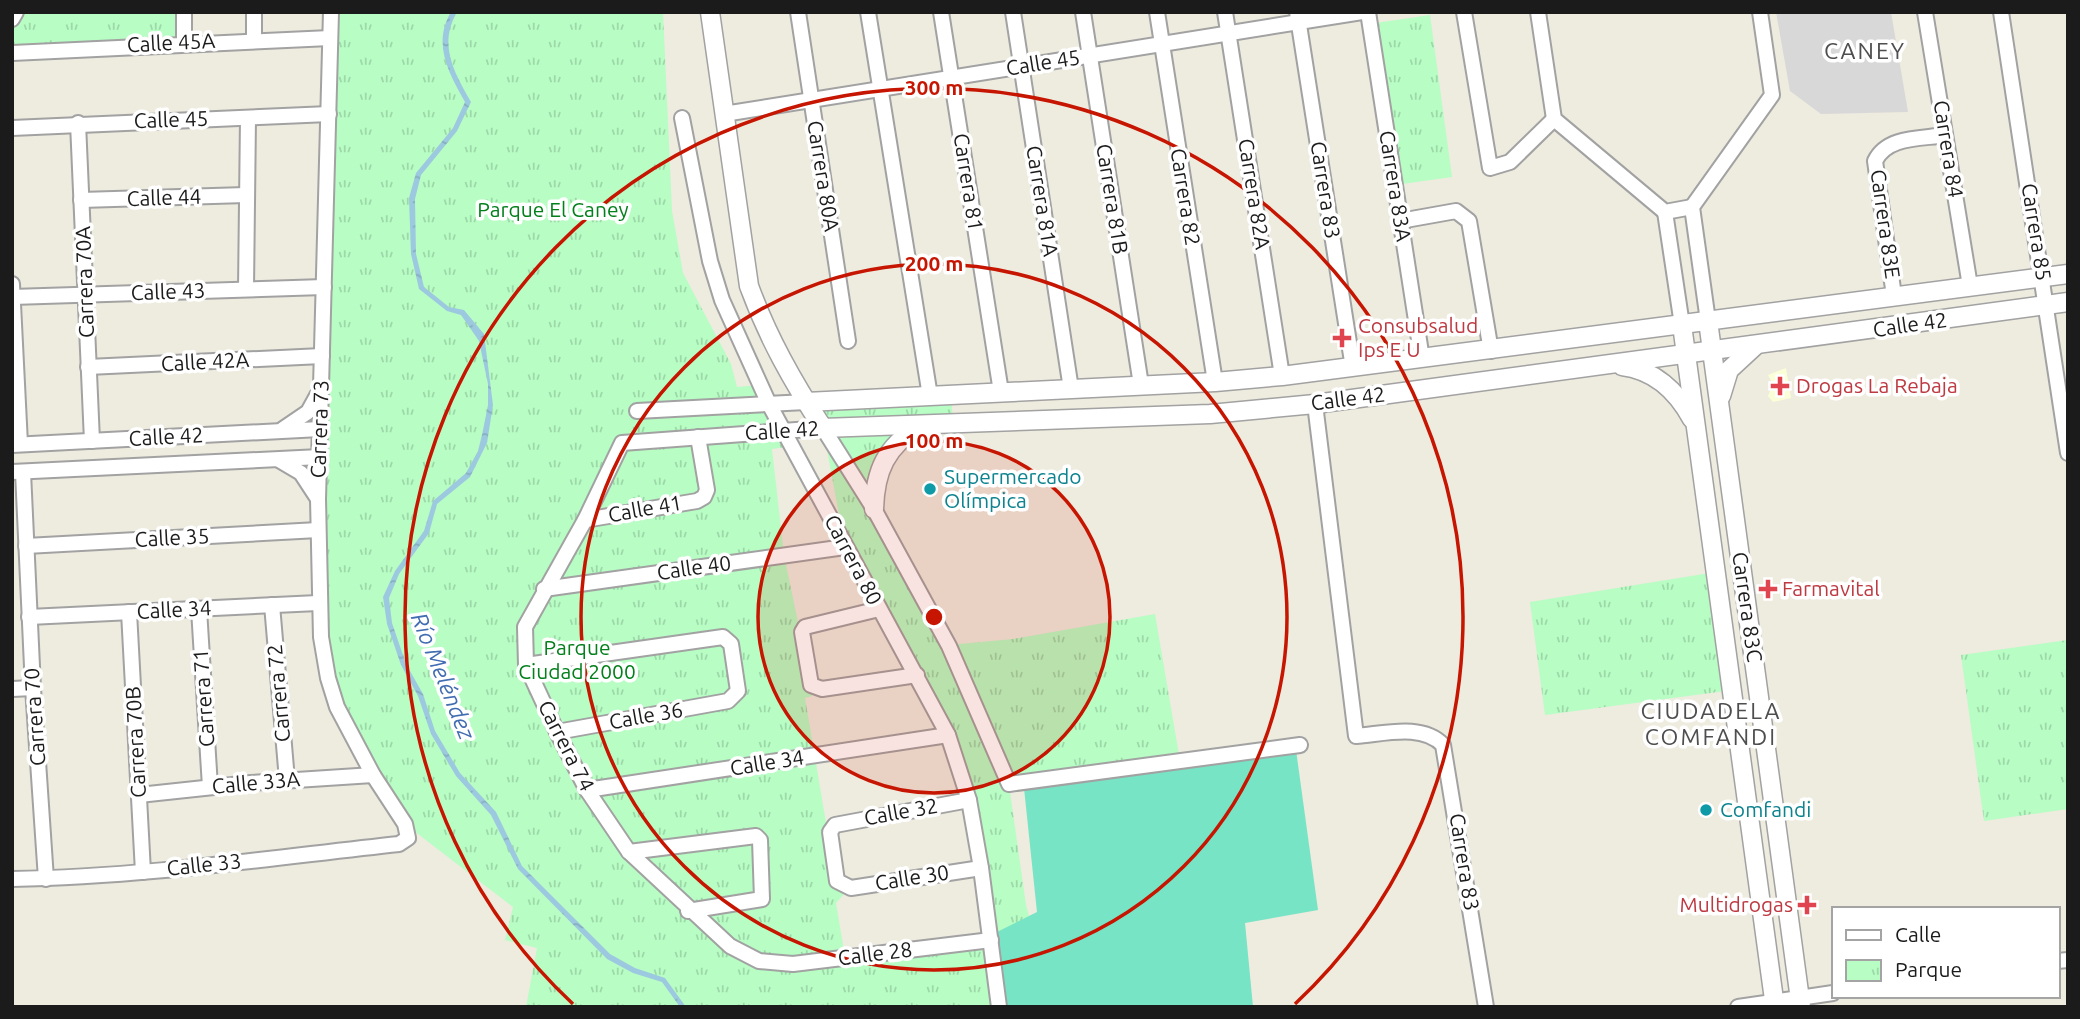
<svg xmlns="http://www.w3.org/2000/svg" width="2080" height="1019" viewBox="0 0 2080 1019" font-family="Ubuntu,sans-serif">
  <style>
    .residential { fill: #d9d8d8 }
    .education { fill: #fbffd7 }
    .park { fill: url(#park-tufts) }
    .pitch { fill: #76e4c5 }
    .water { fill: url(#water-ripples) }
    .lines { fill: none; stroke-linecap: round; stroke-linejoin: round }
    .minor-casing { stroke: #a2a2a2; stroke-width: 18 }
    .tertiary-casing { stroke: #a2a2a2; stroke-width: 21 }
    .minor { stroke: #fff; stroke-width: 14 }
    .tertiary { stroke: #fff; stroke-width: 18 }
    .ring { fill: none; stroke: #c61500; stroke-width: 3.5 }
    .health-dot { fill: #e0444e; stroke: #fff; stroke-width: 2.5 }
    .culture-dot { fill: #0f9aa8; stroke: #fff; stroke-width: 2.5 }
    .labels { text-anchor: middle; stroke-width: 7; stroke-linejoin: round; paint-order: stroke }
    .street-label { font-size: 21px; fill: #1b1b1b; stroke: #fff }
    .park-label { font-size: 21px; fill: #037f1b; stroke: #fff }
    .health-label { font-size: 21px; fill: #be3a42; stroke: #fff; text-anchor: start }
    .culture-label { font-size: 21px; fill: #0d838f; stroke: #fff; text-anchor: start }
    .neighbourhood-label { font-size: 23px; letter-spacing: 2px; fill: #4e4e4e; stroke: #fff }
    .water-label { font-size: 23px; font-style: italic; fill: #426db1; stroke: #fff }
    .centre { fill: #c61500; stroke: #fff; stroke-width: 3.5 }
    .ring-label { font-size: 21px; text-anchor: middle; font-weight: bold; fill: #c61500; stroke: #fff; stroke-width: 7; stroke-linejoin: round; paint-order: stroke }
  </style>
  <defs>
    <pattern id="park-tufts" width="24" height="20" patternUnits="userSpaceOnUse" patternTransform="scale(1.75)"><rect width="24" height="20" fill="#b7fdc4"/><path d="M3 7l-1-3M5 7V3M7 7l1-3M15 17l-1-3M17 17v-4M19 17l1-3" fill="none" stroke="#9dd8a8"/></pattern>
    <pattern id="water-ripples" width="26" height="14" patternUnits="userSpaceOnUse" patternTransform="scale(1.75)"><rect width="26" height="14" fill="#9cc9df"/><path d="M2 4q2-2 4 0t4 0M15 11q2-2 4 0t4 0" fill="none" stroke="#86acbf"/></pattern>
  </defs>
  <rect width="100%" height="100%" fill="#eeebdf"/>
  <polygon class="residential" points="1776,12 1891,12 1908,112 1821,114 1790,91"/>
  <polygon class="education" points="1786,368 1791,398 1773,402 1768,396 1773,384 1768,375"/>
  <g class="park">
    <polygon points="16,12 184,12 184,42 12,53 12,19"/>
    <polygon points="331,12 663,12 672,211 683,273 731,364 737,387 760,385 793,446 772,449 784,555 811,685 812,696 805,698 826,823 843,886 844,894 836,903 843,945 852,957 991,939 948,735 845,547 823,428 806,402 951,395 953,422 902,437 874,509 949,645 1013,639 1155,614 1180,761 1009,785 1026,905 1053,1007 526,1007 537,948 505,940 513,907 405,824 343,720 323,651"/>
    <polygon points="1430,15 1452,177 1395,185 1369,24"/>
    <polygon points="1716,572 1733,690 1545,715 1530,602"/>
    <polygon points="2068,640 2068,809 1984,821 1961,655"/>
  </g>
  <polygon class="pitch" points="1296,750 1318,910 1245,923 1253,1007 1004,1007 995,933 1037,912 1024,788"/>
  <path class="water" d="M451,12H457C438,45 454,72 471,102L457,131L421,175L415,199L416,254L424,287L449,307L464,310L484,334L493,405L487,443L470,477L437,504L429,533L399,574L389,598L392,623L406,664L423,694L435,731L460,773L496,812L522,866L610,954L635,968L665,978L686,1007H680L662,982L633,973L607,959L518,869L491,815L456,776L431,734L418,696L401,665L387,624L383,597L395,571L424,531L433,501L466,473L478,451L482,435L488,405V384L479,341L461,315L447,311L419,289L411,254L409,198L416,173L453,128L465,102C449,73 432,44 451,12Z"/>
  <g class="lines">
    <defs>
      <g id="minor">
        <polyline points="798,12 848,341"/>
        <polyline points="868,12 930,396"/>
        <polyline points="941,12 1001,392"/>
        <polyline points="1013,12 1071,389"/>
        <polyline points="1083,12 1141,385"/>
        <polyline points="1157,12 1215,382"/>
        <polyline points="1225,12 1282,376"/>
        <polyline points="1297,12 1353,368"/>
        <polyline points="1368,12 1422,359"/>
        <polyline points="1464,12 1490,168 1510,162 1554,119"/>
        <polyline points="1538,12 1554,119 1665,212 1692,207"/>
        <polyline points="1925,12 1970,286"/>
        <polyline points="2001,12 2068,453"/>
        <polyline points="12,19 16,12"/>
        <polyline points="254,39 254,12"/>
        <polyline points="184,42 184,12"/>
        <polyline points="12,53 330,38"/>
        <polyline points="724,114 1362,12"/>
        <polyline points="682,118 710,261 722,300 769,404 948,735 969,800 981,868 999,1007"/>
        <polyline points="78,123 92,441"/>
        <polyline points="12,128 329,114"/>
        <polyline points="81,200 246,195"/>
        <polyline points="1665,212 1682,325"/>
        <polyline points="1400,221 1456,211 1469,221 1491,351"/>
        <polyline points="12,284 20,444"/>
        <polyline points="246,289 248,118"/>
        <path d="M1894,296L1875,161C1887,136 1921,139 1945,135"/>
        <polyline points="12,297 324,287"/>
        <polyline points="1708,321 1692,207 1772,95 1760,12"/>
        <polyline points="88,367 322,356"/>
        <path d="M1315,404L1356,736C1384,734 1422,723 1443,745L1486,1007"/>
        <polyline points="637,411 806,402"/>
        <polyline points="283,429 308,412 319,392"/>
        <polyline points="12,445 320,429"/>
        <polyline points="279,460 301,473 318,499"/>
        <polyline points="12,472 320,457"/>
        <polyline points="23,472 33,688 46,879"/>
        <polyline points="585,520 697,501 704,497 707,490 698,437"/>
        <polyline points="26,546 318,530"/>
        <polyline points="544,589 845,547"/>
        <polyline points="272,605 287,780"/>
        <polyline points="199,609 210,787"/>
        <polyline points="879,609 805,627 802,632 811,685 822,689 917,675"/>
        <polyline points="129,612 143,872"/>
        <polyline points="29,617 318,603"/>
        <polyline points="526,665 723,637 731,644 738,691 728,701 557,732"/>
        <polyline points="12,689 33,688"/>
        <polyline points="587,790 948,735"/>
        <polyline points="139,795 251,783 373,775"/>
        <polyline points="969,800 835,825 830,832 837,881 851,888 981,868"/>
        <polyline points="629,852 756,836 760,840 762,899 688,911"/>
        <path d="M12,879C141,877 270,858 399,844L408,838L405,824L373,775L337,707L328,678L321,637L318,499L331,12"/>
        <polyline points="991,940 793,964 759,961 730,946 629,852 587,790 557,732 526,665 525,627 585,520 622,443 823,428 874,509 949,646 1009,784 1300,745"/>
        <polyline points="2057,961 2068,960"/>
        <polyline points="1738,1007 1833,993"/>
      </g>
      <g id="tertiary">
        <path d="M710,12L749,286C768,338 793,382 823,428L1210,414L1315,404L2068,302"/>
        <polyline points="1708,321 1801,1007"/>
        <polyline points="1682,325 1775,1007"/>
        <path d="M1622,366C1654,370 1677,391 1692,419"/>
        <polyline points="1721,396 1729,370 1755,346"/>
        <polyline points="806,402 1215,382 1282,376 2068,274"/>
        <path d="M874,509C875,471 886,446 920,426"/>
      </g>
    </defs>
    <use href="#minor" class="minor-casing"/>
    <use href="#tertiary" class="tertiary-casing"/>
    <use href="#minor" class="minor"/>
    <use href="#tertiary" class="tertiary"/>
  </g>
  <circle cx="934" cy="617" r="176" fill="#c61500" fill-opacity=".12"/>
  <g class="ring">
    <circle cx="934" cy="617" r="176"/>
    <circle cx="934" cy="617" r="353"/>
    <path d="M573 1004A529 529 0 1 1 1295 1004"/>
  </g>
  <g class="health-dot">
    <path d="M1338.5 327.5h7v7h7v7h-7v7h-7v-7h-7v-7h7z"/>
    <path d="M1776.5 375.5h7v7h7v7h-7v7h-7v-7h-7v-7h7z"/>
    <path d="M1764.5 578.5h7v7h7v7h-7v7h-7v-7h-7v-7h7z"/>
    <path d="M1803.5 894.5h7v7h7v7h-7v7h-7v-7h-7v-7h7z"/>
  </g>
  <g class="culture-dot">
    <circle cx="930" cy="489" r="7"/>
    <circle cx="1706" cy="810" r="7"/>
  </g>
  <g class="labels">
    <g class="street-label">
      <text transform="translate(171 43) rotate(-3)" y="7">Calle 45A</text>
      <text transform="translate(1043 63) rotate(-9)" y="7">Calle 45</text>
      <text transform="translate(171 120) rotate(-2)" y="7">Calle 45</text>
      <text transform="translate(1948 149) rotate(81)" y="7">Carrera 84</text>
      <text transform="translate(823 176) rotate(81)" y="7">Carrera 80A</text>
      <text transform="translate(968 182) rotate(81)" y="7">Carrera 81</text>
      <text transform="translate(1395 186) rotate(81)" y="7">Carrera 83A</text>
      <text transform="translate(1325 190) rotate(81)" y="7">Carrera 83</text>
      <text transform="translate(1254 194) rotate(81)" y="7">Carrera 82A</text>
      <text transform="translate(1185 197) rotate(81)" y="7">Carrera 82</text>
      <text transform="translate(164 198) rotate(-2)" y="7">Calle 44</text>
      <text transform="translate(1112 199) rotate(81)" y="7">Carrera 81B</text>
      <text transform="translate(1042 201) rotate(81)" y="7">Carrera 81A</text>
      <text transform="translate(1885 224) rotate(82)" y="7">Carrera 83E</text>
      <text transform="translate(2036 232) rotate(81)" y="7">Carrera 85</text>
      <text transform="translate(85 282) rotate(-92)" y="7">Carrera 70A</text>
      <text transform="translate(168 292) rotate(-2)" y="7">Calle 43</text>
      <text transform="translate(1910 325) rotate(-8)" y="7">Calle 42</text>
      <text transform="translate(205 362) rotate(-3)" y="7">Calle 42A</text>
      <text transform="translate(1348 399) rotate(-7)" y="7">Calle 42</text>
      <text transform="translate(320 429) rotate(-88)" y="7">Carrera 73</text>
      <text transform="translate(782 431) rotate(-4)" y="7">Calle 42</text>
      <text transform="translate(166 437) rotate(-3)" y="7">Calle 42</text>
      <text transform="translate(645 509) rotate(-10)" y="7">Calle 41</text>
      <text transform="translate(172 538) rotate(-3)" y="7">Calle 35</text>
      <text transform="translate(853 560) rotate(62)" y="7">Carrera 80</text>
      <text transform="translate(694 568) rotate(-8)" y="7">Calle 40</text>
      <text transform="translate(1747 607) rotate(82)" y="7">Carrera 83C</text>
      <text transform="translate(174 610) rotate(-3)" y="7">Calle 34</text>
      <text transform="translate(279 693) rotate(-95)" y="7">Carrera 72</text>
      <text transform="translate(204 698) rotate(-94)" y="7">Carrera 71</text>
      <text transform="translate(646 716) rotate(-10)" y="7">Calle 36</text>
      <text transform="translate(35 717) rotate(-94)" y="7">Carrera 70</text>
      <text transform="translate(136 742) rotate(-93)" y="7">Carrera 70B</text>
      <text transform="translate(566 746) rotate(63)" y="7">Carrera 74</text>
      <text transform="translate(767 763) rotate(-9)" y="7">Calle 34</text>
      <text transform="translate(256 783) rotate(-5)" y="7">Calle 33A</text>
      <text transform="translate(901 812) rotate(-10)" y="7">Calle 32</text>
      <text transform="translate(1464 862) rotate(81)" y="7">Carrera 83</text>
      <text transform="translate(204 865) rotate(-6)" y="7">Calle 33</text>
      <text transform="translate(912 878) rotate(-9)" y="7">Calle 30</text>
      <text transform="translate(875 954) rotate(-7)" y="7">Calle 28</text>
    </g>
    <g class="park-label">
      <text x="553" y="217">Parque El Caney</text>
      <text x="577" y="655">Parque<tspan x="577" dy="24">Ciudad 2000</tspan></text>
    </g>
    <g class="health-label">
      <text x="1358" y="333">Consubsalud<tspan x="1358" dy="24">Ips E U</tspan></text>
      <text x="1796" y="393">Drogas La Rebaja</text>
      <text x="1782" y="596">Farmavital</text>
      <text x="1793" y="912" text-anchor="end">Multidrogas</text>
    </g>
    <g class="culture-label">
      <text x="944" y="484">Supermercado<tspan x="944" dy="24">Olímpica</tspan></text>
      <text x="1720" y="817">Comfandi</text>
    </g>
    <g class="neighbourhood-label">
      <text x="1865" y="59">CANEY</text>
      <text x="1711" y="719">CIUDADELA<tspan x="1711" dy="26">COMFANDI</tspan></text>
    </g>
    <g class="water-label">
      <text transform="translate(443 676) rotate(68)" y="8">Río Meléndez</text>
    </g>
  </g>
  <circle cx="934" cy="617" r="10" class="centre"/>
  <g class="ring-label">
    <text x="934" y="95">300 m</text>
    <text x="934" y="271">200 m</text>
    <text x="934" y="448">100 m</text>
  </g>
  <rect width="2080" height="1019" fill="none" stroke="#1b1b1b" stroke-width="28"/>
  <rect x="1832" y="907" width="228" height="91" fill="#ffffff" stroke="#a4a4a4" stroke-width="2"/>
  <rect x="1846" y="930" width="35" height="10" fill="#ffffff" stroke="#a4a4a4" stroke-width="2"/>
  <text x="1895" y="942" font-size="21" fill="#1b1b1b">Calle</text>
  <rect x="1846" y="960" width="35" height="21" fill="url(#park-tufts)" stroke="#a4a4a4" stroke-width="2"/>
  <text x="1895" y="977" font-size="21" fill="#1b1b1b">Parque</text>
</svg>
